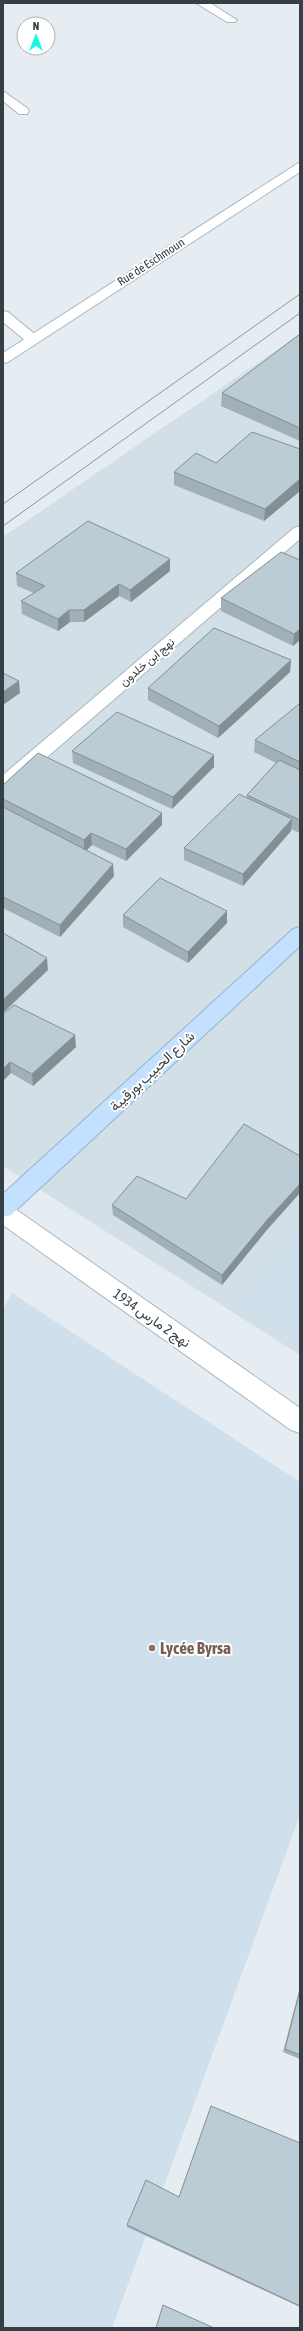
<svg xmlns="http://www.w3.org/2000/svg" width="303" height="2331" viewBox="0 0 303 2331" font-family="'Asap Condensed',Vazirmatn,sans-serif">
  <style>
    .residential { fill: #d3dfe7 }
    .education { fill: #cfdfec }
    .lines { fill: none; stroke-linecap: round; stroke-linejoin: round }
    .minor-casing { stroke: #a8b6be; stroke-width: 2 }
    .tertiary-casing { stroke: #a8b6be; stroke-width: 2 }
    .secondary-casing { stroke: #93b3d0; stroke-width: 2 }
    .minor { fill: #fff; fill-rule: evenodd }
    .tertiary { fill: #fff; fill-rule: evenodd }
    .secondary { fill: #c3e1ff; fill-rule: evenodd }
    .tram { stroke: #959595; stroke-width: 1 }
    .wall { fill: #a1afb6 }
    .shaded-wall { fill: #838f94 }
    .building { fill: #bbccd4; stroke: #838f94 }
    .education-dot { fill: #8d6e63; stroke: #fff; stroke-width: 1.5 }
    .labels { text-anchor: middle; stroke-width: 4; stroke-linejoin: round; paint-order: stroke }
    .far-street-label { font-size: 12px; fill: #354045; stroke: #fff }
    .street-label { font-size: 14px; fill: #354045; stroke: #fff }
    .near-education-label { font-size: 17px; font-weight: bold; fill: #785e54; stroke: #fff; text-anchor: start }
  </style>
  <rect width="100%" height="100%" fill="#e5edf3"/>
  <polygon class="residential" points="300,334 300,1355 3,1166 3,537"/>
  <g class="education">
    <polygon points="300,1231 300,1347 239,1302"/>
    <polygon points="12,1293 300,1482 300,1815 112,2328 3,2328 3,1309"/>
  </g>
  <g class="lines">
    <defs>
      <g id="minor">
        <polygon points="196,3 210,3 237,20 235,22 227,22"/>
        <polygon points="3,91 27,108 29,111 27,114 19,114 3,101"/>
        <polygon points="3,311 8,312 37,336 39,339 37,342 27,342 3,322"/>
        <polygon points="300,526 300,539 10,789 3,791 3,775 294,528"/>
        <polygon points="3,1204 11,1206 300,1408 300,1433 291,1430 3,1225"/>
      </g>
      <polygon id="tertiary" points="300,162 300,172 8,362 3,363 3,353"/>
      <polygon id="secondary" points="300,927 300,946 11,1215 3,1217 3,1194 293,929"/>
    </defs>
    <use href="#minor" class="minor-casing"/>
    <use href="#tertiary" class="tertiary-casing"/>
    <use href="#secondary" class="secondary-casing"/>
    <use href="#minor" class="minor"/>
    <use href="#tertiary" class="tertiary"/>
    <use href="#secondary" class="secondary"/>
    <g class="tram">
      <polyline points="3,504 300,294"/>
      <polyline points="3,526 300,313"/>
    </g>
  </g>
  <g class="wall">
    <polygon points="300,334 300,441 221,406 222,393"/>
    <polygon points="300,449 300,491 264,521 174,485 174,472"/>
    <polygon points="170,559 170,571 131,602 119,596 84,622 70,622 58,631 22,614 21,601 34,593 17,586 16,573"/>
    <polygon points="300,560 300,640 293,646 221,611 221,598"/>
    <polygon points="291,660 290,672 218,738 148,700 148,688"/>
    <polygon points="300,704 300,833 291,829 291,831 243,886 184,860 184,848 246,798 247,795 276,763 254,752 255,740"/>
    <polygon points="72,751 214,755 214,767 172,809 73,763"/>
    <polygon points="3,785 162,813 162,825 126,861 92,845 87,850 114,876 60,937 3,908"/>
    <polygon points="123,915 227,923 188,963 123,927"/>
    <polygon points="3,1014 76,1047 33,1086 11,1073"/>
    <polygon points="186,1199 266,1231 222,1285 113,1215 112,1205"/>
    <polygon points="300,1987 300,2059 283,2052"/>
    <polygon points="300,2143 300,2307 127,2227 127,2225 179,2197"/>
  </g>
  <g class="shaded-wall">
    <polygon points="300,479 300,491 264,521 265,509"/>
    <polygon points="170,559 170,571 131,602 130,590"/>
    <polygon points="119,584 119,596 84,622 84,610"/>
    <polygon points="69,610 70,622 58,631 58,619"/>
    <polygon points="300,629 300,640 293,646 294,634"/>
    <polygon points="291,660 290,672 218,738 219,726"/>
    <polygon points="19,681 20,693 3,705 3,692"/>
    <polygon points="214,755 214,767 172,809 173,797"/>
    <polygon points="162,813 162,825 126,861 126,849"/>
    <polygon points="292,819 291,831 243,886 243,874"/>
    <polygon points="91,833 92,845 84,852 84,840"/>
    <polygon points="113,864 114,876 60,937 60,925"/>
    <polygon points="227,911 227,923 188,963 188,952"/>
    <polygon points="47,958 48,970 3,1013 3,1000"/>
    <polygon points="75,1035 76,1047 33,1086 32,1074"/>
    <polygon points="10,1062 11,1073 3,1081 3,1069"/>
    <polygon points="300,1184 300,1193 266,1231 222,1285 222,1275 267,1220"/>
  </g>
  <g class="building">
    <polygon points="300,334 300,428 222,393"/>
    <polygon points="252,432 300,449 300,479 265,509 174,472 196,453 216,463"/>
    <polygon points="88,521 170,559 130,590 119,584 84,610 69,610 58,619 21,601 45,586 16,573"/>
    <polygon points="281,552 300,560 300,629 294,634 221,598"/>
    <polygon points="214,628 291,660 219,726 148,688"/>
    <polygon points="3,673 19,681 3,692"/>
    <polygon points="299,704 300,704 300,762 255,740"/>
    <polygon points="117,712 214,755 173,797 72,751"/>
    <polygon points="38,753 162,813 126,849 91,833 84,840 3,799 3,785"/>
    <polygon points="279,760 300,770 300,820 247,795"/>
    <polygon points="239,794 292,819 243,874 184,848"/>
    <polygon points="3,807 113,864 60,925 3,897"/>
    <polygon points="160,878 227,911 188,952 123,915"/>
    <polygon points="3,933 47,958 3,1000"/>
    <polygon points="14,1005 75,1035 32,1074 10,1062 3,1069 3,1014"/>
    <polygon points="244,1124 300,1156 300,1184 267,1220 222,1275 112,1205 137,1176 186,1199"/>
    <polygon points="300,1990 300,2055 285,2049"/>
    <polygon points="211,2106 300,2143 300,2306 127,2225 146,2180 179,2197"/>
    <polygon points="163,2305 214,2328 156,2328"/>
  </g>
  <circle class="education-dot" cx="152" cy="1648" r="4"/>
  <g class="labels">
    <g class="far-street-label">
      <text transform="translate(151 262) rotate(-33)" y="4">Rue de Eschmoun</text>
      <text transform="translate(147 662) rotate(-40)" y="4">نهج ابن خلدون</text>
    </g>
    <g class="street-label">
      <text transform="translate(152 1071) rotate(-43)" y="5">شارع الحبيب بورقيبة</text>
      <text transform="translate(152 1318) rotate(35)" y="5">نهج 2 مارس 1934</text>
    </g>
    <g class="near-education-label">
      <text x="160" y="1654">Lycée Byrsa</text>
    </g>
  </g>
  <rect width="303" height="2331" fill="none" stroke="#354045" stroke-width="8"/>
  <g transform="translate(36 36)"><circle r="19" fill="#ffffff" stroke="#aeb3b5"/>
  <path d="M0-3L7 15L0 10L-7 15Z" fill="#14fbe1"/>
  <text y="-6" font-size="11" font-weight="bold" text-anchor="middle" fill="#354045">N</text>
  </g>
</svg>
